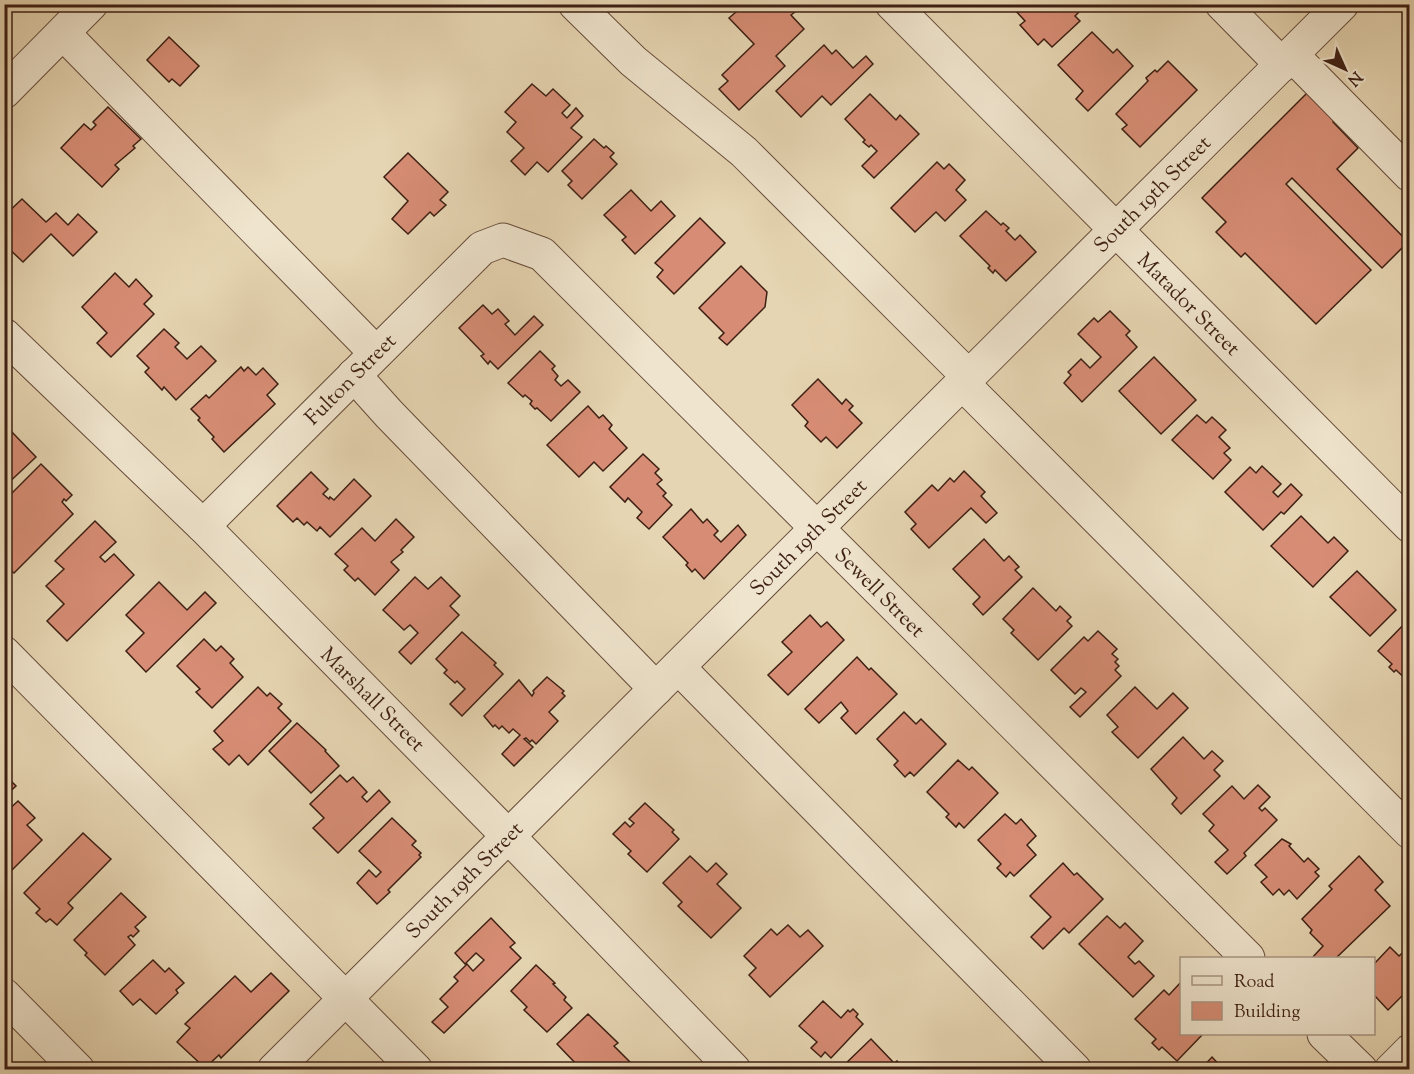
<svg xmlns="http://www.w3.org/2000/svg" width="1414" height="1074" viewBox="0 0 1414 1074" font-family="'Sorts Mill Goudy',serif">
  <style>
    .building { fill: #d78d75; stroke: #3d1f13; stroke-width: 1.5 }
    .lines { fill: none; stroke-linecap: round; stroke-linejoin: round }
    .minor-casing { stroke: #674c3b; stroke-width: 35 }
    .minor { stroke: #efe4cd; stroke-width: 33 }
    .labels { text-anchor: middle; stroke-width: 4.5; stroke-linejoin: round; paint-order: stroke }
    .street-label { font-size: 21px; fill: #3d1f13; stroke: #efe4cd }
  </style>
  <rect width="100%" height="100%" fill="#e6d5b2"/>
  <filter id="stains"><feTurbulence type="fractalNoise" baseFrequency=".00333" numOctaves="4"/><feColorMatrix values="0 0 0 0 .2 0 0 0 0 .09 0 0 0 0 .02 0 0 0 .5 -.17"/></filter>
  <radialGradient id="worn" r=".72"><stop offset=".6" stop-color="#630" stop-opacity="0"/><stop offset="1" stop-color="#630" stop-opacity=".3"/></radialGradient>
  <g class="building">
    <polygon points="732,4 788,4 795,12 791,15 804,29 776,56 785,66 739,110 719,89 728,81 722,75 754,44 729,18 736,12 730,6"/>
    <polygon points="1019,4 1072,4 1079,12 1075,16 1080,21 1052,47 1044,39 1038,45 1020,25 1025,21 1014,9"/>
    <polygon points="1092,32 1113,53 1117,49 1133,66 1088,111 1076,99 1083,91 1058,65"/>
    <polygon points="169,37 199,66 180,86 172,79 169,82 147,60"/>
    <polygon points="824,45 832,54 836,50 853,68 866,56 873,64 831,105 822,96 801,117 776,91"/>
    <polygon points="1168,61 1197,90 1140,147 1122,129 1127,125 1116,114 1148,81 1146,78 1155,70 1157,72"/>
    <polygon points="532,84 546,96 553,89 570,105 562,113 567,118 576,108 583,116 571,128 582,137 548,172 537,162 525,175 511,161 524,148 507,132 516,122 505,112"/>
    <polygon points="1310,90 1337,117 1333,122 1358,148 1337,169 1408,242 1382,268 1292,178 1286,184 1371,270 1316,324 1245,253 1241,257 1216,232 1226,222 1202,198"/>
    <polygon points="870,94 896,120 900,115 919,134 874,178 862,166 877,151 871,145 869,147 863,142 865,140 845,119"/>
    <polygon points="108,107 141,139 133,146 135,148 115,165 119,169 102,187 61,148 84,124 91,130 96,125 93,122"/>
    <polygon points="594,139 604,148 606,146 614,153 610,157 617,164 582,199 568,185 572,181 562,171"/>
    <polygon points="408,153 448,192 440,200 446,205 434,216 430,212 408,234 392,219 408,201 384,177"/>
    <polygon points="937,162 944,169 949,164 965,180 956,190 966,200 945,221 936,212 915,232 891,208"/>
    <polygon points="631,190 651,211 661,201 675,216 635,254 622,240 626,237 604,215"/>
    <polygon points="22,199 46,222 56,213 68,225 78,214 97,232 73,256 51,234 23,262 4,244 4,216"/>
    <polygon points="986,211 1001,225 1003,223 1009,228 1006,231 1015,240 1020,235 1036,252 1006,281 995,270 993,273 988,268 990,266 960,236"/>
    <polygon points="700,218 725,243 674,294 657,277 663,270 655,263"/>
    <polygon points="741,266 767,292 765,307 727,345 719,338 724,333 699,308"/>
    <polygon points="115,273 129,287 136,279 152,296 144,304 154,314 111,357 97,343 107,333 82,307"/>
    <polygon points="483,305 492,314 498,309 509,321 505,324 515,335 534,316 543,325 498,369 490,361 488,364 481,356 484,354 459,328"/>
    <polygon points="1110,311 1130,331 1126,335 1137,347 1082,402 1064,383 1071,375 1068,372 1081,359 1090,368 1101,357 1078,334 1094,318 1098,322"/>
    <polygon points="164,329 179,343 175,347 187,359 201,346 216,361 176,400 164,387 162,390 145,372 149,368 137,356"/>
    <polygon points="540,351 555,366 552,369 558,376 555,380 561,386 568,380 580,392 551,421 537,408 535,409 530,404 532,401 525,395 523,397 508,383"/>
    <polygon points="1154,357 1196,400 1161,434 1119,391"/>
    <polygon points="241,367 244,371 248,367 256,375 263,368 278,384 267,395 275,404 224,452 212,439 214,437 198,420 200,418 191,409 206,395 209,398"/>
    <polygon points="818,379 842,404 846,399 853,406 849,410 862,423 837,448 826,437 821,442 805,426 808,422 792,405"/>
    <polygon points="588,406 599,418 603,415 612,425 609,429 627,448 603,471 594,462 579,477 547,445"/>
    <polygon points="1197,415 1206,423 1212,417 1226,430 1219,437 1230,448 1224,453 1231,460 1213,479 1172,440"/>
    <polygon points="10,430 36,457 4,487 4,435"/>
    <polygon points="643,454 659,469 655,473 662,480 657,484 666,493 663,496 672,505 649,529 637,518 642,512 628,498 625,502 610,487"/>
    <polygon points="41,464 72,495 66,501 64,499 62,502 73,514 14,573 4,564 4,501"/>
    <polygon points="1262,466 1281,484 1273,492 1278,497 1291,484 1302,495 1284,514 1281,512 1263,530 1225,492 1250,467 1256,473"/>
    <polygon points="964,471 985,492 981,496 997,513 986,523 971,508 929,548 911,529 916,524 905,512 932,485 938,491 950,478 954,482"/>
    <polygon points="311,472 328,489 323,494 329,499 330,497 334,500 354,479 371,496 330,537 320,527 317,531 307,522 304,525 297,518 293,522 277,506"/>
    <polygon points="691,509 703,523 707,519 718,531 714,535 721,542 738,525 746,535 704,579 695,569 692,572 686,565 688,563 663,537"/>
    <polygon points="1301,516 1328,543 1334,537 1348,551 1313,587 1271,546"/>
    <polygon points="396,519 414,537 401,550 403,552 391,562 399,570 375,595 358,578 355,581 344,570 348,566 335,554 362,528 375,541"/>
    <polygon points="95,521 116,542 100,557 105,562 114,554 134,575 67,641 47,621 64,604 46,586 64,569 55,561"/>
    <polygon points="984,539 1004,561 1009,556 1019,567 1015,570 1022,577 983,615 973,604 980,597 953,569"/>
    <polygon points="1357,571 1396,610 1370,636 1330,597"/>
    <polygon points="415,577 428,589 441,577 460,596 450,606 459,615 411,664 399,652 418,633 410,625 404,630 383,610"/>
    <polygon points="159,582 187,610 205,592 216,603 146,672 126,651 144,633 126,615"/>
    <polygon points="1033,588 1056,611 1060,606 1071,617 1067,621 1072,626 1038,660 1011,633 1014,630 1003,619"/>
    <polygon points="810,615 821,627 827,622 844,640 788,695 768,675 792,652 782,642"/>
    <polygon points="1408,620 1410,622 1410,683 1396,670 1394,672 1389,667 1392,664 1378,651"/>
    <polygon points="1098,631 1117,649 1112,654 1118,659 1115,662 1119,666 1115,670 1121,676 1080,717 1070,707 1086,692 1081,688 1075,694 1051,670 1084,637 1088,641"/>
    <polygon points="462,632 496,663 494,665 503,674 462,716 450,704 465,689 457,681 455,683 444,673 447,670 436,659"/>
    <polygon points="204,639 216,651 221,646 234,659 230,663 243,677 212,708 196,692 200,689 177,666"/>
    <polygon points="857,657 869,670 871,668 897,694 856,734 841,718 848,711 841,702 819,723 805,709"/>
    <polygon points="547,677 564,691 562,693 565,696 549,712 558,721 536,744 532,740 530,742 526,738 524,739 533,747 514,766 502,754 520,735 513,729 509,733 502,726 499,729 495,725 493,727 484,716 519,680 532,696 534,693 533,691"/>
    <polygon points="258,687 267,696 270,693 282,704 278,708 291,721 248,765 239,755 229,765 213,749 223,741 214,731"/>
    <polygon points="1135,687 1157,709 1173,693 1188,708 1138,758 1112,732 1118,727 1107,715"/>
    <polygon points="904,712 916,724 921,719 946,744 914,776 910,772 905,777 894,765 898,761 877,739"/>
    <polygon points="297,723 326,750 325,751 339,766 311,793 269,751"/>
    <polygon points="1183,737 1204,759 1212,751 1223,761 1214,770 1220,776 1181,814 1172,804 1177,798 1151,769"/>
    <polygon points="958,760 969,770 972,767 998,793 964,828 959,823 956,827 946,817 949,814 927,792"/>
    <polygon points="4,774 16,786 4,797"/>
    <polygon points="340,775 347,782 353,777 367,792 362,797 367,802 379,790 390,802 338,853 313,828 324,818 310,804"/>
    <polygon points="1258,785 1270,797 1259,808 1262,811 1265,808 1277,820 1244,853 1246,856 1227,874 1215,862 1228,850 1209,831 1214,825 1203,814 1232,786 1244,799"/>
    <polygon points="18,801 35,818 27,825 42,840 9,873 4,868 4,814"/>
    <polygon points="645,803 674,830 672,832 679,839 647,872 628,854 631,851 613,834 625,822 630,827 634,823 629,819"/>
    <polygon points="1005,814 1016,824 1021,819 1036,836 1027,845 1036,855 1014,876 1010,872 1006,877 997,868 1001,864 978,840"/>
    <polygon points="392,818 416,841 412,845 421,853 419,855 421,857 388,890 390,892 377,904 357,883 369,870 376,877 381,872 359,851"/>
    <polygon points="83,833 111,859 68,903 73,908 57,925 50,919 46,922 36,913 40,909 24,893"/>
    <polygon points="1282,839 1291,844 1289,846 1304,862 1308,858 1319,869 1315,872 1319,876 1297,899 1289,890 1284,895 1279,889 1273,895 1261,882 1267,877 1255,865"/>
    <polygon points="690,856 707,872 716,863 727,874 717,884 741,908 711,938 678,906 682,902 663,883"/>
    <polygon points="1359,856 1383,882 1375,890 1390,906 1336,958 1312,958 1323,946 1310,933 1312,930 1302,919 1332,889 1329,886"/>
    <polygon points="1063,863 1074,875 1077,873 1103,899 1069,933 1064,928 1043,949 1031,937 1051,917 1030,896"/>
    <polygon points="121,893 146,917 135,927 139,931 133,937 131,935 128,937 135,945 105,975 85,955 87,953 74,940"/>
    <polygon points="1107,916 1120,928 1125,923 1143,941 1128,957 1135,964 1139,961 1154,976 1133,997 1079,944"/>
    <polygon points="491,918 515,943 510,947 521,958 444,1033 432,1022 448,1007 440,999 458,981 454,977 467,964 473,971 484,960 476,953 465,964 455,953"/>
    <polygon points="788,925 800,937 808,930 823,946 770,997 749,975 756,968 744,956 771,929 777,935"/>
    <polygon points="1410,946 1410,988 1388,1010 1374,995 1374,964 1390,947 1399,956"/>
    <polygon points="153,960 165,972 169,968 184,983 176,990 178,993 156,1014 140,999 133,1005 120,991"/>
    <polygon points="536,965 555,983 553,984 566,997 564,1000 572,1008 547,1032 524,1010 527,1007 511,991"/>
    <polygon points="271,973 289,991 221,1058 219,1055 205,1068 177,1042 190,1028 185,1024 235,976 251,992"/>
    <polygon points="1182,981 1182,1034 1203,1034 1177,1061 1162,1047 1159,1050 1152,1043 1156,1039 1135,1019 1164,990 1169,995"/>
    <polygon points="823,1001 841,1018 848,1010 850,1012 853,1009 858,1014 856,1017 863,1024 831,1058 825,1052 821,1057 811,1048 817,1042 799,1026"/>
    <polygon points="588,1014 618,1043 614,1046 630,1062 622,1070 582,1070 557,1044"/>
    <polygon points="871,1039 894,1063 897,1061 906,1070 843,1070 841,1068"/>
    <polygon points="1212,1057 1224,1070 1200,1070"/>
  </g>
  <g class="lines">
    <defs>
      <g id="minor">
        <polyline points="575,4 633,61 744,152 969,377"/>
        <polyline points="892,4 1410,526"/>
        <polyline points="1222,4 1282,65"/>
        <polyline points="63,33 376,353"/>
        <polyline points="1292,55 1410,175"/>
        <polyline points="4,92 91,4"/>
        <polyline points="4,335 203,526 508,836 734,1070"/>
        <polyline points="354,375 389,414 656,689"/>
        <polyline points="962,383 1410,832"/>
        <polyline points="203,526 482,248 503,240 542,254 1248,958"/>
        <polyline points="4,653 416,1070"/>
        <polyline points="678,667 1075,1070"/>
        <polyline points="4,995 78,1070"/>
        <polyline points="1324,1034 1361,1070"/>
        <polyline points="274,1070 1342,4"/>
        <polyline points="1391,1070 1410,1051"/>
      </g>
    </defs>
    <use href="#minor" class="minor-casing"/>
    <use href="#minor" class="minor"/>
  </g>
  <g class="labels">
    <g class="street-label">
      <text transform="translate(1152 194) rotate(-45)" y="7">South 19th Street</text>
      <text transform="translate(1189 304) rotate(45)" y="7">Matador Street</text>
      <text transform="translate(350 379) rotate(-45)" y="7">Fulton Street</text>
      <text transform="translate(808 537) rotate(-45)" y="7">South 19th Street</text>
      <text transform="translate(880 592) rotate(45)" y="7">Sewell Street</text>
      <text transform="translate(373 699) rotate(45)" y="7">Marshall Street</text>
      <text transform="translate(464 880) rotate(-45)" y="7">South 19th Street</text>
    </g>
  </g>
  <rect width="1414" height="1074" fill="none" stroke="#e6d5b2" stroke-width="24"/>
  <rect x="6" y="6" width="1402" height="1062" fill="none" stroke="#3d1f13" stroke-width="3"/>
  <rect x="12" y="12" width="1390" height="1050" fill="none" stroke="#3d1f13" stroke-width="1.5"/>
  <rect x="1180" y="957" width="195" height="78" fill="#efe4cd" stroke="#a89583" stroke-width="1.5"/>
  <rect x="1192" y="976" width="30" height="9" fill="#efe4cd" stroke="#a89583" stroke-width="1.5"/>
  <text x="1234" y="987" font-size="18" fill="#3d1f13">Road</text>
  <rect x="1192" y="1002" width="30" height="18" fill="#d78d75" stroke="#a89583" stroke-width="1.5"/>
  <text x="1234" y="1017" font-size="18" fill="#3d1f13">Building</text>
  <g transform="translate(1345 69) rotate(135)" stroke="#efe4cd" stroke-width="4.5" paint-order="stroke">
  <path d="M0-4.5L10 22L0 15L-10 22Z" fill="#3d1f13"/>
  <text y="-9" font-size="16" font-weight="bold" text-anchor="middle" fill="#3d1f13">N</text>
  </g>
  <rect width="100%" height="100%" filter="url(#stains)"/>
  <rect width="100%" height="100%" fill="url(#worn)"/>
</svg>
